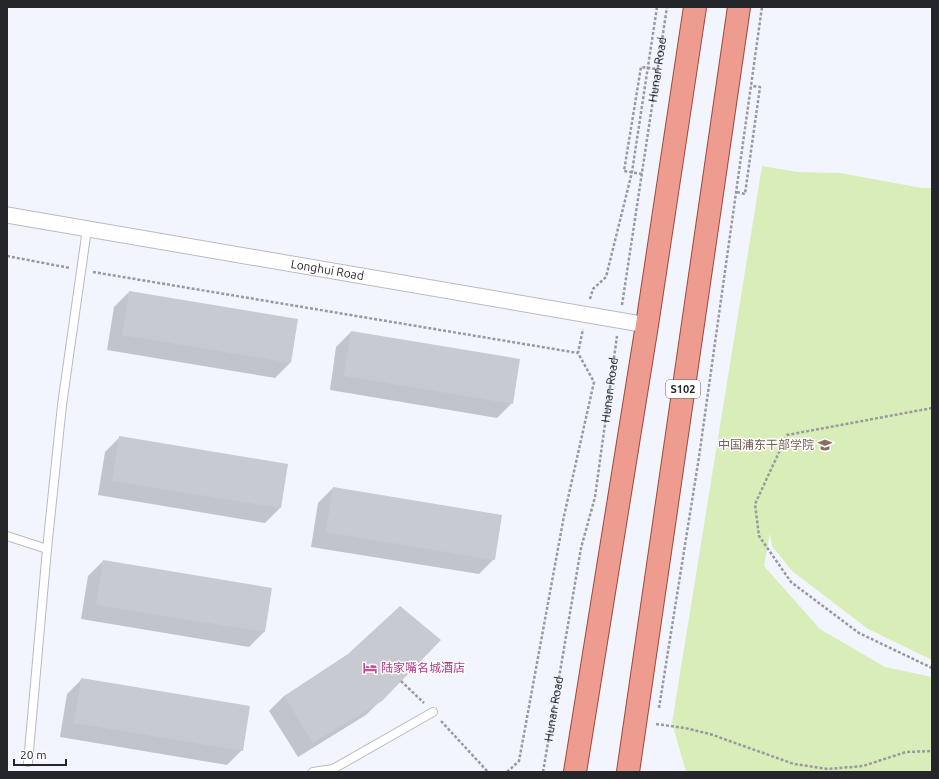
<svg xmlns="http://www.w3.org/2000/svg" width="939" height="779" viewBox="0 0 939 779" font-family="Ubuntu,'Noto Sans SC',sans-serif">
  <style>
    .green { fill: #d9edb8 }
    .shadow { fill: #0003 }
    .building { fill: #c8cad2 }
    .lines { fill: none; stroke-linecap: round; stroke-linejoin: round }
    .lane-casing { stroke: #b9bbc2; stroke-width: 10 }
    .street-casing { stroke: #b9bbc2; stroke-width: 17 }
    .primary-casing { stroke: #9f483b; stroke-width: 24 }
    .path { stroke: #999aa1; stroke-width: 2.5; stroke-dasharray: 3 2; stroke-linecap: butt }
    .lane { stroke: #fff; stroke-width: 8 }
    .street { stroke: #fff; stroke-width: 15 }
    .primary { stroke: #ed9c8f; stroke-width: 22 }
    .labels { text-anchor: middle; stroke-width: 3; stroke-linejoin: round; paint-order: stroke }
    .shield { fill: #fff; stroke: #666769; stroke-width: 1 }
    .shield-label { font-size: 11px; font-weight: bold; fill: #252629 }
    .street-label { font-size: 12px; fill: #252629; stroke: #fff }
    .education-label { font-size: 12px; fill: #785e54; stroke: #fff; text-anchor: end }
    .hotel-label { font-size: 12px; fill: #b23c85; stroke: #fff; text-anchor: start }
  </style>
  <rect width="100%" height="100%" fill="#f3f5fe"/>
  <polygon class="green" points="762,166 798,172 840,173 922,188 932,188 932,660 868,629 792,571 772,546 770,533 764,566 820,629 885,667 932,677 932,772 686,772 672,723"/>
  <g class="shadow">
    <polygon points="129,292 290,363 275,378 107,350 114,307"/>
    <polygon points="351,332 512,403 497,418 330,390 336,347"/>
    <polygon points="120,437 287,465 280,508 265,523 98,495 105,452"/>
    <polygon points="333,488 494,559 479,574 311,547 318,503"/>
    <polygon points="103,561 271,589 264,632 249,647 81,619 88,576"/>
    <polygon points="82,679 242,750 227,765 60,737 67,694"/>
    <polygon points="284,696 381,700 366,715 298,757 269,711"/>
  </g>
  <g class="building">
    <polygon points="129,291 298,319 291,363 122,335"/>
    <polygon points="351,331 520,359 513,404 344,376"/>
    <polygon points="119,436 288,464 281,508 112,481"/>
    <polygon points="333,487 502,515 495,560 326,532"/>
    <polygon points="103,560 272,588 265,632 96,605"/>
    <polygon points="400,606 441,640 382,701 313,743 284,696 348,654"/>
    <polygon points="81,678 250,706 243,751 74,723"/>
  </g>
  <g class="lines">
    <defs>
      <g id="lane">
        <polyline points="7,536 47,549"/>
        <polyline points="28,762 47,549 62,405 87,229"/>
        <polyline points="313,772 333,769 433,712"/>
      </g>
      <g id="street">
        <path id="s3" d="M7,215L647,325"/>
      </g>
      <g id="primary">
        <polyline points="575,772 647,325 695,7"/>
        <polyline points="628,772 739,7"/>
      </g>
    </defs>
    <use href="#lane" class="lane-casing"/>
    <use href="#street" class="street-casing"/>
    <use href="#primary" class="primary-casing"/>
    <g class="path">
      <polyline points="642,174 624,171 641,67 657,69"/>
      <polyline points="737,192 745,194 760,87 751,86"/>
      <polyline points="7,256 70,268"/>
      <polyline points="93,272 578,353"/>
      <polyline points="590,299 593,289 606,277 632,172 657,7"/>
      <path id="s1" d="M622,305L667,7"/>
      <polyline points="932,408 787,435 755,504 759,536 791,582 859,633 932,668"/>
      <polyline points="401,681 424,703"/>
      <polyline points="659,708 699,457 762,7"/>
      <polyline points="441,721 488,772"/>
      <polyline points="656,724 685,728 710,734 794,764 828,769 863,766 906,752 932,751"/>
      <polyline points="507,772 519,761 564,516 594,382 578,353 583,329"/>
      <path id="s2" d="M543,772L581,548L595,497L617,336"/>
    </g>
    <use href="#lane" class="lane"/>
    <use href="#street" class="street"/>
    <use href="#primary" class="primary"/>
  </g>
  <defs>
    <symbol id="university-bare" viewBox="-9 -9 18 18"><path d="M0-5L7-2L0 1L-7-2ZM-4 1L0 2.5L4 1V4Q0 6-4 4Z" fill="#8d6e63" stroke="#fff" stroke-width="2.5" paint-order="stroke"/></symbol>
    <symbol id="hotel-bare" viewBox="-9 -9 18 18"><path d="M-6-4.5h1.5V1H6V5H4.5V3h-9V5H-6ZM-4 0a1.8 1.8 0 1 1 3.6 0ZM.5 0V-2.5h3Q6-2.5 6 0Z" fill="#d1479c" stroke="#fff" stroke-width="2.5" paint-order="stroke"/></symbol>
  </defs>
  <g fill-rule="evenodd">
    <use href="#university-bare" x="815" y="435" width="20" height="20"/>
    <use href="#hotel-bare" x="360" y="658" width="20" height="20"/>
  </g>
  <g class="labels">
    <rect class="shield" x="666" y="380" width="34" height="18" rx="3"/>
    <g class="shield-label">
      <text x="683" y="393">S102</text>
    </g>
    <g class="street-label">
      <text dy="4" stroke="none"><textPath href="#s1" startOffset="238">Hunan Road</textPath></text>
      <text dy="4" stroke="none"><textPath href="#s3" startOffset="325">Longhui Road</textPath></text>
      <text dy="4" stroke="none"><textPath href="#s2" startOffset="388">Hunan Road</textPath></text>
      <text dy="4" stroke="none"><textPath href="#s2" startOffset="64">Hunan Road</textPath></text>
    </g>
    <g class="education-label">
      <text x="814" y="449">中国浦东干部学院</text>
    </g>
    <g class="hotel-label">
      <text x="381" y="672">陆家嘴名城酒店</text>
    </g>
  </g>
  <rect width="939" height="779" fill="none" stroke="#252629" stroke-width="16"/>
  <path d="M14 759v6h52v-6" fill="none" stroke="#252629" stroke-width="2"/>
  <text x="20" y="759" font-size="12" fill="#252629" stroke="#ffffff" stroke-width="3" paint-order="stroke">20 m</text>
</svg>
